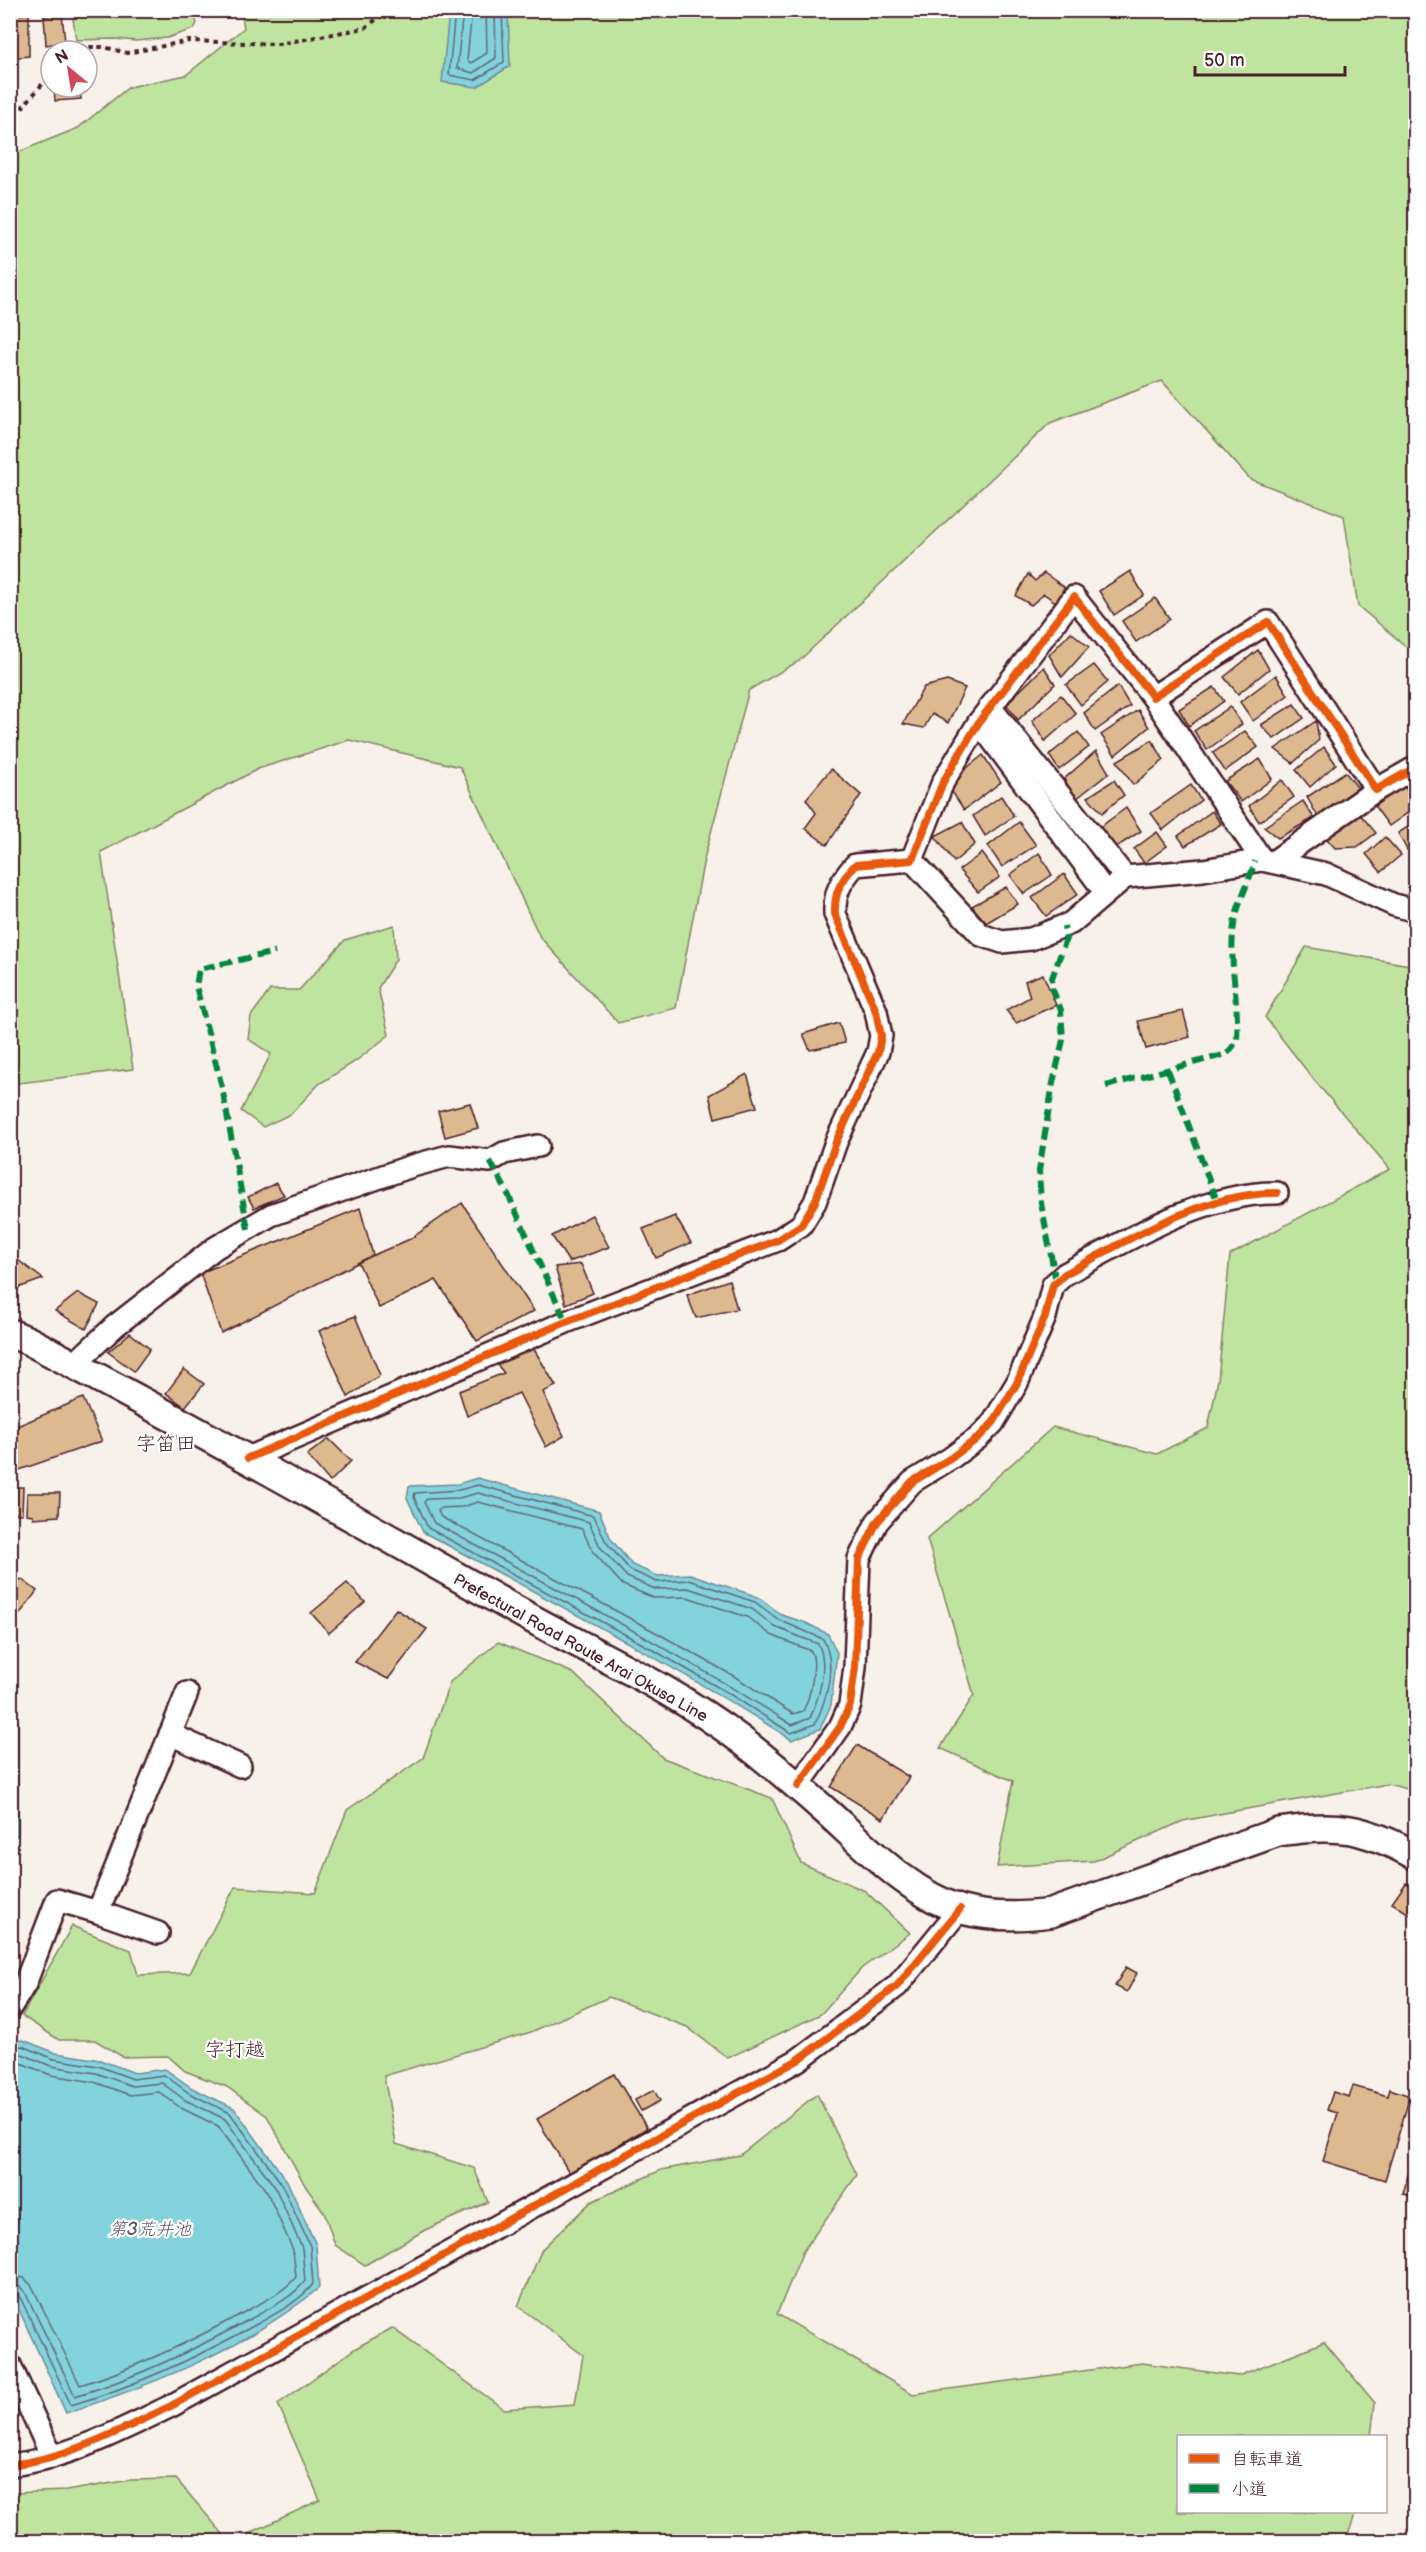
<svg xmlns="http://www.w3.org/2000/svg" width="1426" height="2552" viewBox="0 0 1426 2552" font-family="'Balsamiq Sans','Klee One',sans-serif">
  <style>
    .green { fill: #bee49f; stroke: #848265; stroke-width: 1.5 }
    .water { fill: #83d3de; stroke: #6c8b96; stroke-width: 1.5 }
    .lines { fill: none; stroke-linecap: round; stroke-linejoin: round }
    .shore { stroke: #616773; stroke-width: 1.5 }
    .building { fill: #ddb98f; stroke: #4a1f2b; stroke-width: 1.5 }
    .minor-casing { stroke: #4a1f2b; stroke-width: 26 }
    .major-casing { stroke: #4a1f2b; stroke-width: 32 }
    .path { stroke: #4a1f2b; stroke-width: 4; stroke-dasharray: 4.5 4.5; stroke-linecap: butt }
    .minor { stroke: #fff; stroke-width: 21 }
    .major { stroke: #fff; stroke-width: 27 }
    .quiet { stroke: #00873e; stroke-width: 6; stroke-dasharray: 12 6; stroke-linecap: butt }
    .cycleway-casing { stroke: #fff; stroke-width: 11 }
    .cycleway { stroke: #e8590c; stroke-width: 8 }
    .labels { text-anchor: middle; stroke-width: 4.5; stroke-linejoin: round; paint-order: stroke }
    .street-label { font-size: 16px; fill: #4a1f2b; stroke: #fff }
    .water-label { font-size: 18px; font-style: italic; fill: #5b5561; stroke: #fff }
    .quarter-label { font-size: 20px; fill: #4a1f2b; stroke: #fff }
  </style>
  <rect width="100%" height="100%" fill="#f8f1e9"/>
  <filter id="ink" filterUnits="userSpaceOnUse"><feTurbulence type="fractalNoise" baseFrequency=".0167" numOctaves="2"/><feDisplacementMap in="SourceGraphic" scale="12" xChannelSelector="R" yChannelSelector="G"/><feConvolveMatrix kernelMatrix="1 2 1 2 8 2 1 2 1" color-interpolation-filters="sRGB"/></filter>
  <g filter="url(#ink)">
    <g class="green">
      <polygon points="72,11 191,11 197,23 194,29 167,38 136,41 115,39 76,40"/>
      <polygon points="241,11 1415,11 1415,654 1358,606 1344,516 1250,479 1162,381 1050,423 799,661 749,690 704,859 676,1008 618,1023 540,937 460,767 349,740 258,769 101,852 133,1069 11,1084 11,275 15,269 10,266 11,155 78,128 129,87 186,75 244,28"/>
      <polygon points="394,925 396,959 378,988 389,1035 356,1061 319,1084 291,1114 263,1127 241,1111 271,1054 248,1039 251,1016 270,990 299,990 345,940"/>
      <polygon points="1306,947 1415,966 1415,1791 1388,1784 1235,1811 1183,1821 1094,1861 997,1867 1013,1781 940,1748 974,1695 927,1539 1053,1427 1157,1454 1208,1428 1218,1380 1230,1255 1390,1169 1314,1080 1265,1017"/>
      <polygon points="498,1642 573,1673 663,1758 772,1798 801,1863 865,1891 910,1933 862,1968 821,2014 728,2058 687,2027 609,1997 531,2032 384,2076 396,2144 474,2168 488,2202 425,2230 365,2265 335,2245 324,2212 306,2187 267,2116 227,2087 185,2071 168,2056 123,2057 95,2040 59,2040 22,2016 72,1926 131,1950 138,1975 190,1973 235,1887 315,1893 347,1810 423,1758 450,1682"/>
      <polygon points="817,2094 857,2175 803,2251 777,2314 913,2394 1142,2363 1238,2376 1324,2342 1375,2403 1371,2436 1178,2436 1178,2512 1356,2512 1346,2541 233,2541 320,2500 278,2404 356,2348 392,2328 504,2409 575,2404 583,2355 518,2306 542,2249 591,2202 661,2170 740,2155"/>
      <polygon points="176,2479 229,2541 11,2541 11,2493 66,2491 130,2480"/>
    </g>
    <g class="water">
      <polygon points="505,11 508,12 510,66 477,87 442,82 449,11"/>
      <path d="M477,1478L599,1511L611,1539L632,1565L658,1576L690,1574L758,1597L782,1615L806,1623L828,1634L837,1653L831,1705L820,1729L792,1740C673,1664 547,1599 423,1532L407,1498L409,1486L458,1484Z"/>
      <polygon points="18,1721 18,1836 11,1835 10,1722"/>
      <path d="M23,2040L56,2053L100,2060L135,2073L165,2069L192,2088L234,2108L287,2181L316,2245L319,2288C246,2348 155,2384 66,2413L11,2292L10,2042Z"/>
    </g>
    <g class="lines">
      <g class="shore">
        <polyline points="455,10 449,75 475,80 504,62 502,10"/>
        <polyline points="463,10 457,68 473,73 496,58 495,10"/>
        <polyline points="472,10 467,60 471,63 487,53 486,10"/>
        <path d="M478,1485L594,1516L606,1542L630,1570L657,1582L689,1580L755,1602L779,1620L823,1639C837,1664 827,1699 815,1724L791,1733L728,1693L650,1648L428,1528L414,1497L415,1493L459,1490Z"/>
        <path d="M478,1493L589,1522L600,1547L627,1577L655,1589L688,1588L752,1609L775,1627L818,1644C829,1664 819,1698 810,1718L792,1725C677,1651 555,1588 434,1523L424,1502L427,1499L459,1498Z"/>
        <path d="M478,1502L582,1529L593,1552L623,1585L654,1598L687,1597L747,1617L771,1635L811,1651C818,1663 810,1698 803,1711L793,1714L737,1678L659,1634L441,1517L438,1511L441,1508L462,1507Z"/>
        <polyline points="10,1728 10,1829"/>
        <path d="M10,2047L23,2046L54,2059L98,2066L133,2079L164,2075L189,2093L230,2113L281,2183L310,2246L313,2284C299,2302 276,2313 257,2324C198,2357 136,2386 71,2405L19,2295L10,2292"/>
        <path d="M10,2055L22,2054L51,2066L96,2073L132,2086L162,2083L185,2100L225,2119L275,2187L302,2248L305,2281C292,2298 270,2308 252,2318C196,2349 137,2378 75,2396L25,2292L19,2286L10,2284"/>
        <path d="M10,2064L21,2063L51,2075L94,2082L130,2095L159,2092L181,2108L218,2126L267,2192L293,2250L296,2277C285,2291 266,2300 250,2309C196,2339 139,2367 80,2385L32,2286L24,2278L10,2275"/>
      </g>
    </g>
    <g class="building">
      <polygon points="29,14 29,56 10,58 10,15"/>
      <polygon points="62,14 65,42 46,45 44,16"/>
      <polygon points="54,87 80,87 81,99 55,101"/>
      <polygon points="1130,571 1144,595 1114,615 1099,591"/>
      <polygon points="1044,573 1064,587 1057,603 1044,594 1031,605 1016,596 1028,574 1035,581"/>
      <polygon points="1155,598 1170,619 1136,642 1122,621"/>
      <polygon points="1071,632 1089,647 1062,677 1049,655"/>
      <polygon points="1258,650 1269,669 1238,694 1224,677"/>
      <polygon points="1094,665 1108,682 1081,705 1066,685"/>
      <polygon points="1044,667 1055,684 1018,720 1006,704"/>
      <polygon points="1276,675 1288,695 1253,721 1240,702"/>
      <polygon points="947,681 965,688 948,723 932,714 924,728 903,724 924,687"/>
      <polygon points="1118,686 1130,706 1095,731 1084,713"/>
      <polygon points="1214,687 1224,701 1189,726 1179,709"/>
      <polygon points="1061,695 1076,714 1045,741 1032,721"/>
      <polygon points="1294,704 1304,718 1274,739 1261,725"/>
      <polygon points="1230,707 1242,724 1207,750 1194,731"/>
      <polygon points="1138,710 1149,727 1115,755 1101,735"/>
      <polygon points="1316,721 1319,740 1293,763 1275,749"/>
      <polygon points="1245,731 1258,747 1225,771 1213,753"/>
      <polygon points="1078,732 1089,747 1059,770 1049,755"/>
      <polygon points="1152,740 1164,760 1133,785 1117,761"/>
      <polygon points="1324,747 1336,764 1310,787 1296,770"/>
      <polygon points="1096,751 1109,773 1076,799 1064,779"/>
      <polygon points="983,755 1001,782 964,810 947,784"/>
      <polygon points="1260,759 1272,779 1241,802 1225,781"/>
      <polygon points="831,769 861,795 827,845 805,828 816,813 806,799"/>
      <polygon points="1345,772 1358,788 1318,817 1307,797"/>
      <polygon points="1114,780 1124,795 1102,813 1088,797"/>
      <polygon points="1282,780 1294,797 1259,822 1249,806"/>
      <polygon points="1400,780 1416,802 1416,807 1389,826 1370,800"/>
      <polygon points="1191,785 1201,800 1163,830 1151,813"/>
      <polygon points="1001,796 1014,816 985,836 973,816"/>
      <polygon points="1303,801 1314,818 1278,838 1264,827"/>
      <polygon points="1126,808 1141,831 1112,850 1096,830"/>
      <polygon points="1212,811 1221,824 1185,846 1178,836"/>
      <polygon points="1360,814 1376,833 1357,847 1335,848 1327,839"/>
      <polygon points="962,822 975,844 954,862 935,836"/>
      <polygon points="1019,822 1036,845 1002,867 988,846"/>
      <polygon points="1416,822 1416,845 1407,850 1398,833"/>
      <polygon points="1157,832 1167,846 1144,863 1134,849"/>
      <polygon points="1385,837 1401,855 1381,872 1366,854"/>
      <polygon points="982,853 1000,877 978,892 959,870"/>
      <polygon points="1039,853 1052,875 1024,894 1010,875"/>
      <polygon points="1064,874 1078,894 1046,916 1032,898"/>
      <polygon points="1006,887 1018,904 986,923 972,906"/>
      <polygon points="1043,974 1056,1005 1016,1023 1006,1010 1030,997 1025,981"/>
      <polygon points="1183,1011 1190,1037 1146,1049 1138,1021"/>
      <polygon points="839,1023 845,1043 810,1050 803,1034"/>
      <polygon points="747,1074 757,1107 715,1118 709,1095"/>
      <polygon points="470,1103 478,1128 445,1137 438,1111"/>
      <polygon points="276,1183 284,1195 254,1208 248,1197"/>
      <polygon points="462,1203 534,1311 477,1341 436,1280 379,1308 358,1262 410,1239"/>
      <polygon points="360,1208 373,1255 221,1333 200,1273"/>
      <polygon points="592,1215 609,1247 569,1262 552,1236"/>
      <polygon points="675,1216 691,1243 656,1258 643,1229"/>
      <polygon points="10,1254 43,1279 10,1291"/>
      <polygon points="581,1264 593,1293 566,1304 555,1267"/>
      <polygon points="729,1280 737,1309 696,1318 687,1295"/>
      <polygon points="78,1293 99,1304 86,1329 55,1311"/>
      <polygon points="355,1316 380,1375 348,1397 319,1331"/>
      <polygon points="130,1333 150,1349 134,1371 108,1352"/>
      <polygon points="532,1346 556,1386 543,1392 564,1436 546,1447 519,1393 467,1416 459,1391 504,1373 495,1362"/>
      <polygon points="184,1369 204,1384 185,1407 166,1393"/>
      <polygon points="83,1398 102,1441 11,1473 10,1429"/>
      <polygon points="329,1439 351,1461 330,1482 307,1455"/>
      <polygon points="10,1487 23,1487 22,1514 10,1513"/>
      <polygon points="27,1493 60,1493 59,1516 33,1518 33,1515 26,1514"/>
      <polygon points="21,1579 37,1591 19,1615 10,1608 10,1592"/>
      <polygon points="347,1583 365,1602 329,1633 311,1613"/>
      <polygon points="396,1609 427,1629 388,1679 355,1662"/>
      <polygon points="10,1616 16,1620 10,1628"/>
      <polygon points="857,1745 909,1777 883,1819 831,1787"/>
      <polygon points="1406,1883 1416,1889 1414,1917 1392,1903"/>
      <polygon points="1126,1967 1137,1973 1127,1992 1115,1986"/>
      <polygon points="614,2074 647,2128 570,2174 537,2119"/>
      <polygon points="1353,2086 1388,2096 1390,2089 1410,2096 1385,2180 1323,2161 1338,2113 1327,2110 1333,2092 1349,2097"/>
      <polygon points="654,2090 660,2101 641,2111 635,2100"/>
      <polygon points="1416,2146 1416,2197 1403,2194"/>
    </g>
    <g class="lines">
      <defs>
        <g id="minor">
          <polyline points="1153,697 1262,860"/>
          <polyline points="990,707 1125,877"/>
          <polyline points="979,722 1106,893"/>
          <polyline points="912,860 943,782 979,722 1074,597 1153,697 1268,622 1376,790 1416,767"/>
          <polyline points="912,860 981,935 1002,942 1031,939 1071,923 1125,877 1203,870 1262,860 1326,874 1394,905 1416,911"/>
          <polyline points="1273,862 1376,790"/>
          <polyline points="74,1364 115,1326 215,1248 271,1215 412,1166 449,1156 490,1161 504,1153 538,1146"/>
          <path d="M248,1458L566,1322L778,1240L801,1225L815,1202L836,1142L878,1052L881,1036L876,1011L835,914C834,892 841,881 855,865L912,860"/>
          <polyline points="170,1734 240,1766"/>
          <path d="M798,1786L840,1727L850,1705L855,1667L859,1559L877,1522L912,1482L951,1458L978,1438L993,1423L1017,1383L1045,1317L1053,1285L1065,1274C1127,1240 1204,1192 1277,1193"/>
          <polyline points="98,1912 158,1933"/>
          <polyline points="10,2008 25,1984 57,1900 98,1912 187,1693"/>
          <polyline points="10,2365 52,2457"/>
          <path d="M10,2465C67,2459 121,2430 171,2406L798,2060L897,1986L960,1909"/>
        </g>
        <path id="major" d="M10,1333L29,1341C191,1426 350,1516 509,1606C586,1650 670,1686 741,1740C771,1763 800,1788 828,1813C868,1849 910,1894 962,1910C992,1918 1021,1917 1051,1913L1278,1832C1336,1823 1364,1827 1416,1856"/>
      </defs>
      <use href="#minor" class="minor-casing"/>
      <use href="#major" class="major-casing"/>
      <g class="path">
        <polyline points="73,51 77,47 104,47 127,53 189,41 278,44 365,28 389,10"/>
        <polyline points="10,122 51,74"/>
      </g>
      <use href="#minor" class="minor"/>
      <use href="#major" class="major"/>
      <g class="quiet">
        <polyline points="1168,1070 1217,1201"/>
        <path d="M1106,1086L1227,1054L1237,1041C1239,1005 1230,969 1233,933C1235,907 1248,886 1255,861"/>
        <polyline points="490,1161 507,1192 566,1322"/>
        <polyline points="248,1229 222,1087 196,986 199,969 275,952"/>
        <polyline points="1056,1282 1041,1203 1039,1171 1053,1083 1063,1040 1061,1010 1052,988 1052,978 1066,939 1064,926"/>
      </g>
      <defs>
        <g id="cycleway">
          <path d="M248,1458L566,1322L778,1240L801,1225L815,1202L836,1142L878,1052L881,1036L876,1011L835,914C834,892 841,881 855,865L912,860L943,782L979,722L1074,597L1153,697L1268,622L1376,790L1416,767"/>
          <path d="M798,1786L840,1727L850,1705L855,1667L859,1559L877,1522L912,1482L951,1458L978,1438L993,1423L1017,1383L1045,1317L1053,1285L1065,1274C1127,1240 1204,1192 1277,1193"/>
          <path d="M10,2465C67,2459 121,2430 171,2406L798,2060L897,1986L960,1909"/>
        </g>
      </defs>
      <use href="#cycleway" class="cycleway-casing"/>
      <use href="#cycleway" class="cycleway"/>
    </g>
  </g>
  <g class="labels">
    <g class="street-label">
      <text transform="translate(581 1647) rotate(29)" y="6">Prefectural Road Route Arai Okusa Line</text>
    </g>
    <g class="water-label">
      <text x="150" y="2235">第3荒井池</text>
    </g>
    <g class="quarter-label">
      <text x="166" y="1450">字笛田</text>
      <text x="235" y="2056">字打越</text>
    </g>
  </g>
  <rect width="1426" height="2552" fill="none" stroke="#fff" stroke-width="36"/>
  <rect x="18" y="18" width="1390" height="2516" fill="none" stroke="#4a1f2b" stroke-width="2" filter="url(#ink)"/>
  <rect x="1177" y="2435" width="210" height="78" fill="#ffffff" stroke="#b7a5aa" stroke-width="1.5"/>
  <rect x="1189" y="2454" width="30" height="9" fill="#e8590c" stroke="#b7a5aa" stroke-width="1.5"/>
  <text x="1231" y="2465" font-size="18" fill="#4a1f2b">自転車道</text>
  <rect x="1189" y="2484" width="30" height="9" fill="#00873e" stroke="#b7a5aa" stroke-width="1.5"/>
  <text x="1231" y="2495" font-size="18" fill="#4a1f2b">小道</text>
  <g transform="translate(69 69) rotate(330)"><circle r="28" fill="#ffffff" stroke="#b7a5aa" stroke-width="1.5"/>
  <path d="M0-4.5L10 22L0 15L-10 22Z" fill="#d1495b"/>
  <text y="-9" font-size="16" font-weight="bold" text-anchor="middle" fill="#4a1f2b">N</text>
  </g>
  <path d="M1195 66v9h150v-9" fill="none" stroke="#4a1f2b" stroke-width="3"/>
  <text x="1204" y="66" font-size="18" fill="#4a1f2b" stroke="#ffffff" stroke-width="4.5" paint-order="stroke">50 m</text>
</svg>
